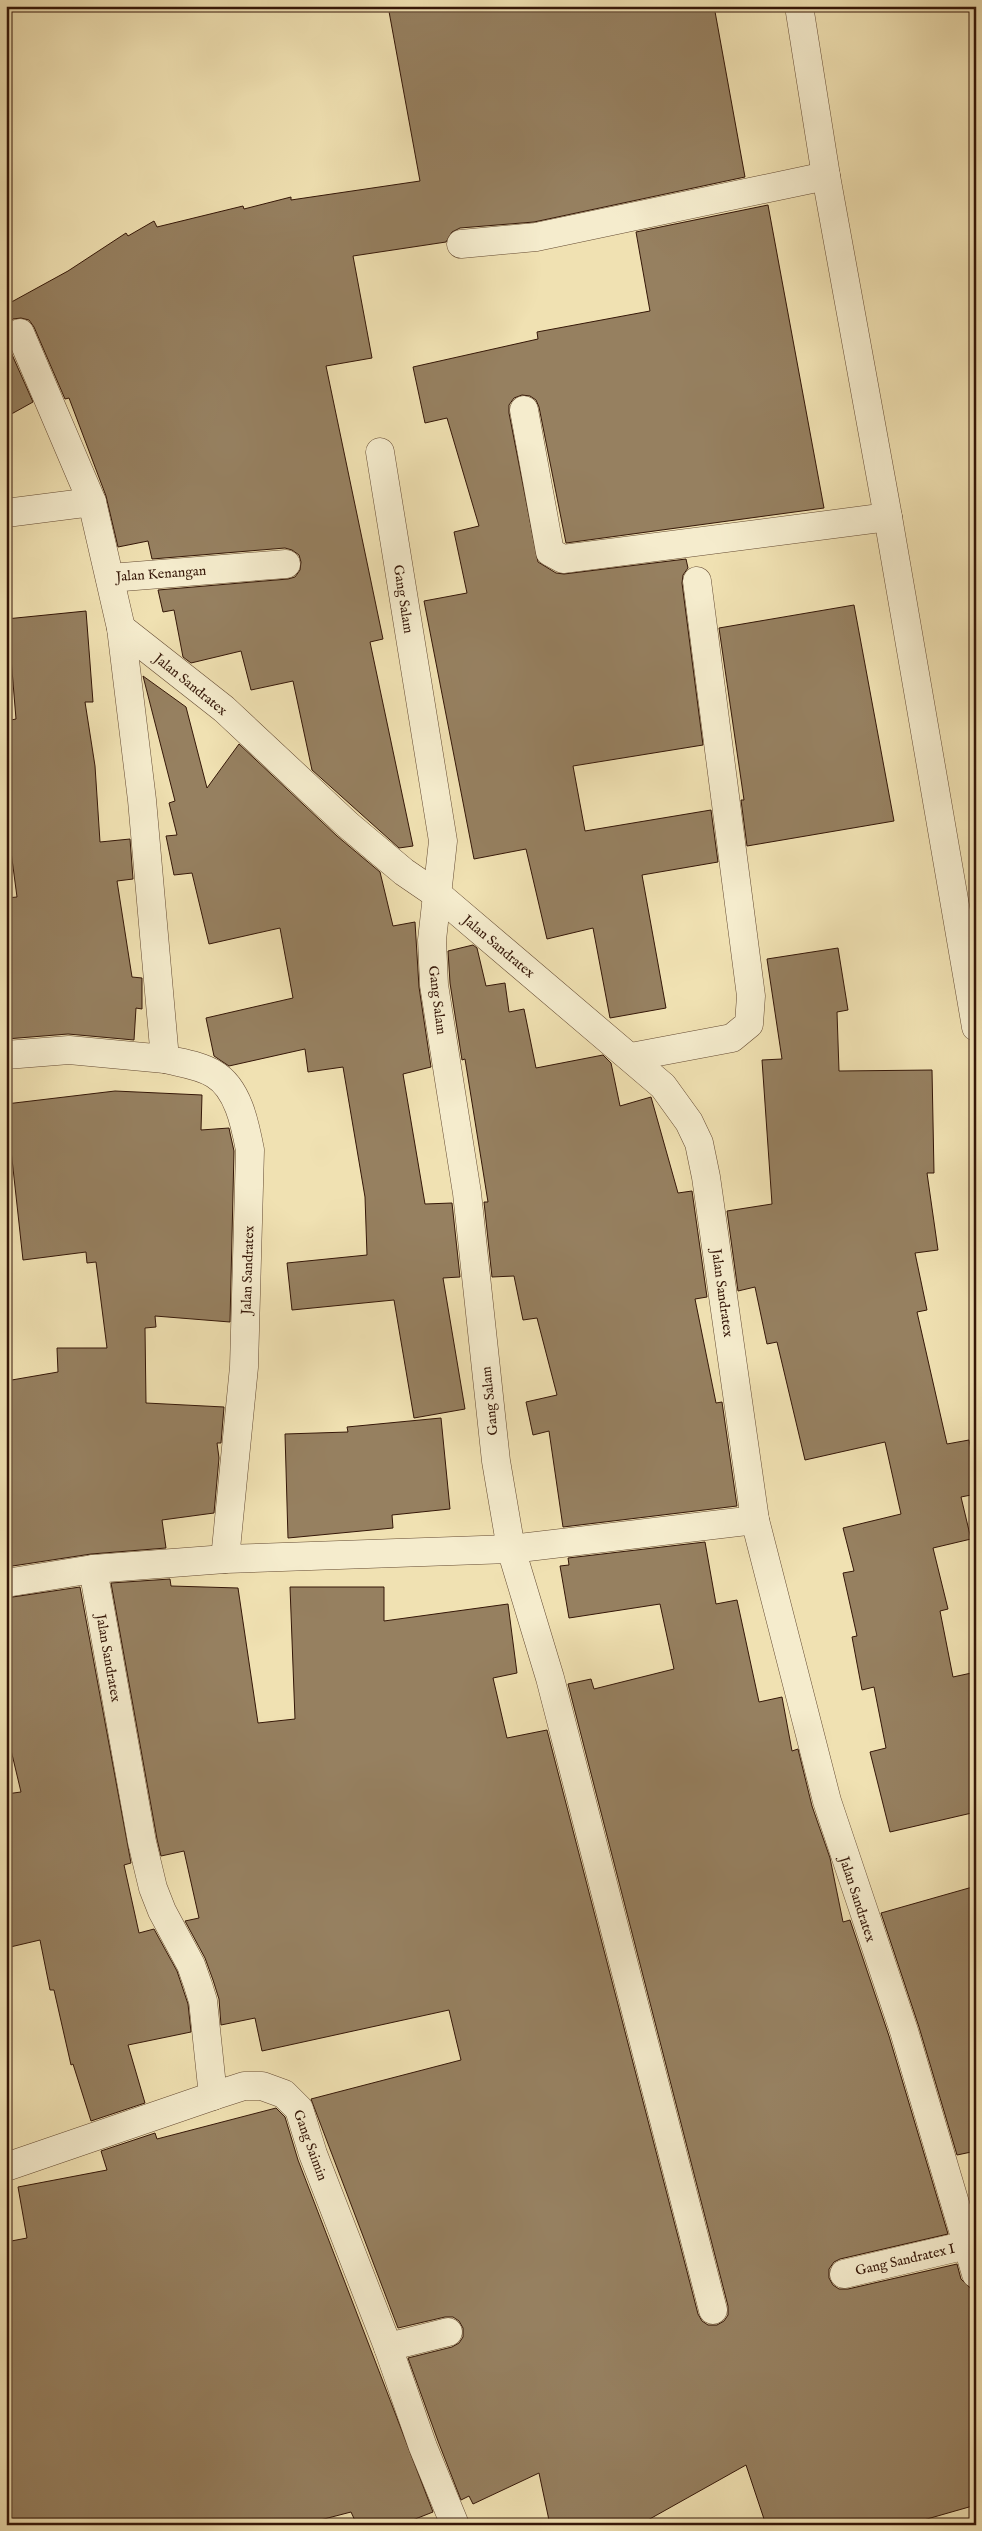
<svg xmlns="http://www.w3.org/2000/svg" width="982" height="2531" viewBox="0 0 982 2531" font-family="'IM FELL English',serif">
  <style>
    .building { fill: #968060; stroke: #351708 }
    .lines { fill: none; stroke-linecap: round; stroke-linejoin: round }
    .minor-casing { stroke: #644a32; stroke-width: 29 }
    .minor { stroke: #f5eccd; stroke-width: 28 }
    .labels { text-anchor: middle; stroke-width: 4; stroke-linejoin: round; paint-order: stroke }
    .street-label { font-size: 14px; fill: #351708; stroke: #f5eccd }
  </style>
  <rect width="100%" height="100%" fill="#f0e1b2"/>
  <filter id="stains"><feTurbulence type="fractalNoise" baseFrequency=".004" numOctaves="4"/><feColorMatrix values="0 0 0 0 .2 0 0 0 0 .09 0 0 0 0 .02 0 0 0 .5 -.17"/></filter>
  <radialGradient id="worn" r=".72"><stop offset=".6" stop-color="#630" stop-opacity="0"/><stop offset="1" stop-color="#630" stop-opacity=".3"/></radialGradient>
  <g class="building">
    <polygon points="388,6 714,6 745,177 534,222 460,228 452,232 446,242 353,256 372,358 326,366 383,639 370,642 413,846 399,848 312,770 293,681 251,690 241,651 191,663 183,657 174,610 163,612 158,590 288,579 295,577 300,570 301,562 299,555 292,550 285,548 152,559 148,541 118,547 106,496 69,398 65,399 34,327 29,320 21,318 13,319 6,327 6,305 68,271 126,233 128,236 154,221 157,227 243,206 244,209 291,197 291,200 420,181"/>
    <polygon points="768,205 824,508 566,543 539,407 536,400 530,396 522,395 514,398 509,405 509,413 538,562 556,573 564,574 686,559 688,568 683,575 682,583 703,745 573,766 585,831 711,810 718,862 642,875 666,1008 610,1018 593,928 547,939 526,849 474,859 424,601 467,593 454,532 479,526 447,418 425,423 413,367 538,339 537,332 650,311 636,232"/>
    <polygon points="6,341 33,402 6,417"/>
    <polygon points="854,605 894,821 747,846 741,800 744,800 719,628"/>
    <polygon points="86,611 93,702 85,702 95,766 100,842 130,839 133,879 117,881 132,977 142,978 142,1009 136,1008 134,1040 68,1034 6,1039 6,898 17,897 10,844 6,760 6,721 16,719 11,658 6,659 6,619"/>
    <polygon points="143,676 186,707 207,788 239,744 337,836 380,872 393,926 415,922 419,987 431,1067 403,1074 425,1204 452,1203 460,1277 443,1278 465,1409 414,1418 394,1300 292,1310 287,1263 367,1255 365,1197 343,1067 308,1072 305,1049 229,1066 214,1056 206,1018 293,998 280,928 209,944 192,873 174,875 166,836 177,835 169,803 175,801"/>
    <polygon points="473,945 477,948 486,986 505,983 509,1012 524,1009 536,1068 603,1055 611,1063 620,1106 651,1097 678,1193 692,1191 707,1297 695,1299 716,1403 722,1402 737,1506 563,1527 549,1431 533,1435 526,1402 557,1395 537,1318 523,1320 514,1276 492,1277 484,1202 488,1202 465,1059 462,1060 450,983 448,951"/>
    <polygon points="838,948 848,1010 837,1012 839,1071 932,1070 934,1173 927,1173 938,1250 915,1253 927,1310 917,1312 947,1444 969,1440 976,1474 976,1494 961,1497 971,1539 933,1548 948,1609 940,1611 953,1677 976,1672 976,1812 890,1832 870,1752 886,1748 874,1687 862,1690 852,1637 857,1636 843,1573 854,1571 843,1528 901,1514 885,1442 805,1460 777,1342 767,1344 755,1287 738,1291 727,1211 772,1204 762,1060 782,1059 767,959"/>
    <polygon points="115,1091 202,1095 201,1130 229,1128 230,1133 234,1151 230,1322 155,1316 156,1327 145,1328 146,1403 224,1407 221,1443 217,1443 219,1458 214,1513 162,1520 166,1548 91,1554 6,1567 6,1381 58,1372 57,1348 107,1348 96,1262 87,1263 86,1252 23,1260 6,1104"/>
    <polygon points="441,1418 450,1509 392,1515 393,1528 288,1538 285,1434 348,1432 347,1427"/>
    <polygon points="705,1542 716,1604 737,1600 759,1702 782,1697 792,1751 798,1749 812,1806 830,1858 843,1922 850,1920 889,2036 948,2234 840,2259 834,2262 829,2269 829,2278 833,2285 839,2289 848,2289 957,2264 961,2279 971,2289 976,2306 976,2505 906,2525 766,2525 746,2465 639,2525 550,2525 539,2473 473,2504 469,2496 461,2500 438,2441 408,2358 452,2347 459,2343 463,2337 463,2328 459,2321 453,2317 445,2317 398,2328 311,2099 461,2060 449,2010 262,2051 255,2018 221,2025 219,1999 213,1980 205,1958 185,1921 199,1918 184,1851 161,1856 157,1839 111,1583 170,1579 171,1586 238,1588 258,1723 295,1719 290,1587 384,1587 384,1621 508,1604 517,1673 493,1678 507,1738 547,1730 698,2314 702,2321 708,2325 717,2325 724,2321 728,2315 728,2306 568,1684 591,1679 594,1689 674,1669 660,1604 569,1618 560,1566 569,1565 568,1558"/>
    <polygon points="80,1587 131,1863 124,1865 139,1933 154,1929 177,1971 188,2004 191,2032 128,2045 145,2103 91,2121 73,2064 71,2065 54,1990 50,1990 40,1940 6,1948 6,1794 21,1792 6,1729 6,1598"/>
    <polygon points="976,1886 976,2151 957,2155 919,2027 881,1913"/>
    <polygon points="276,2108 285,2117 298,2160 433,2512 400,2525 357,2525 351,2512 301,2525 6,2525 6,2242 27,2238 18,2187 107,2170 101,2151 155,2133 157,2139"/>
  </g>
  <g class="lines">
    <defs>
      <g id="minor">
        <polyline points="799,6 826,176 888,517 976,1027"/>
        <polyline points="461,244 536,237 826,176"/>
        <polyline points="20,333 92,502"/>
        <polyline points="524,410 550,552 563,559 888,517"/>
        <polyline points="380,452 443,841 432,940 434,985 467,1193 496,1461 511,1549 550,1678 713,2310"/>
        <path d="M6,513L92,502L121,628L142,800L165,1059C181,1063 200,1065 214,1074C238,1088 245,1124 250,1150L244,1367L225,1559"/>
        <polyline points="110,578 286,564"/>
        <polyline points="121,628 224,709 348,825 404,872 442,898 663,1086 689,1122 699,1143 706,1177 755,1520 827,1801 904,2031 976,2274"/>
        <polyline points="6,1055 69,1050 165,1059"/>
        <polyline points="631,1057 732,1038 749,1024 751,996 697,581"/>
        <polyline points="93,1569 142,1842 153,1888 162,1911 191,1965 198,1985 203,2001 213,2096 244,2086 262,2086 284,2094 299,2109 313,2154 388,2347 423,2447 455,2525"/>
        <polyline points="6,1583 93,1569 225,1559 511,1549 755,1520"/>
        <polyline points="6,2167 213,2096"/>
        <polyline points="844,2274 967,2245"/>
        <polyline points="388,2347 448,2332"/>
      </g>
    </defs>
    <use href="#minor" class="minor-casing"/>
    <use href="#minor" class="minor"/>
  </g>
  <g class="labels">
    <g class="street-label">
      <text transform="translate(161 573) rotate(-4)" y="5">Jalan Kenangan</text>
      <text transform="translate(404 599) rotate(81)" y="5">Gang Salam</text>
      <text transform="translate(191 684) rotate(39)" y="5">Jalan Sandratex</text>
      <text transform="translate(499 946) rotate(40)" y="5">Jalan Sandratex</text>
      <text transform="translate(438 1000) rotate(83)" y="5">Gang Salam</text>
      <text transform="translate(247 1270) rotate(-88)" y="5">Jalan Sandratex</text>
      <text transform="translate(723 1293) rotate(82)" y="5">Jalan Sandratex</text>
      <text transform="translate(489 1401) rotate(-96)" y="5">Gang Salam</text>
      <text transform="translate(109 1658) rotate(80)" y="5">Jalan Sandratex</text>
      <text transform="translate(858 1899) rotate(72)" y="5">Jalan Sandratex</text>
      <text transform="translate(311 2145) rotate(70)" y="5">Gang Saimin</text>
      <text transform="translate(905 2259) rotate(-13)" y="5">Gang Sandratex I</text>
    </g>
  </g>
  <rect width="982" height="2531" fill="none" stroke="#f0e1b2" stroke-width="25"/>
  <rect x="8" y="8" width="967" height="2516" fill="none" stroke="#351708" stroke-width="2.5"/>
  <rect x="12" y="12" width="957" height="2506" fill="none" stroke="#351708"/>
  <rect width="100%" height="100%" filter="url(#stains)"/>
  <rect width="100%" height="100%" fill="url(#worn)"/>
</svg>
